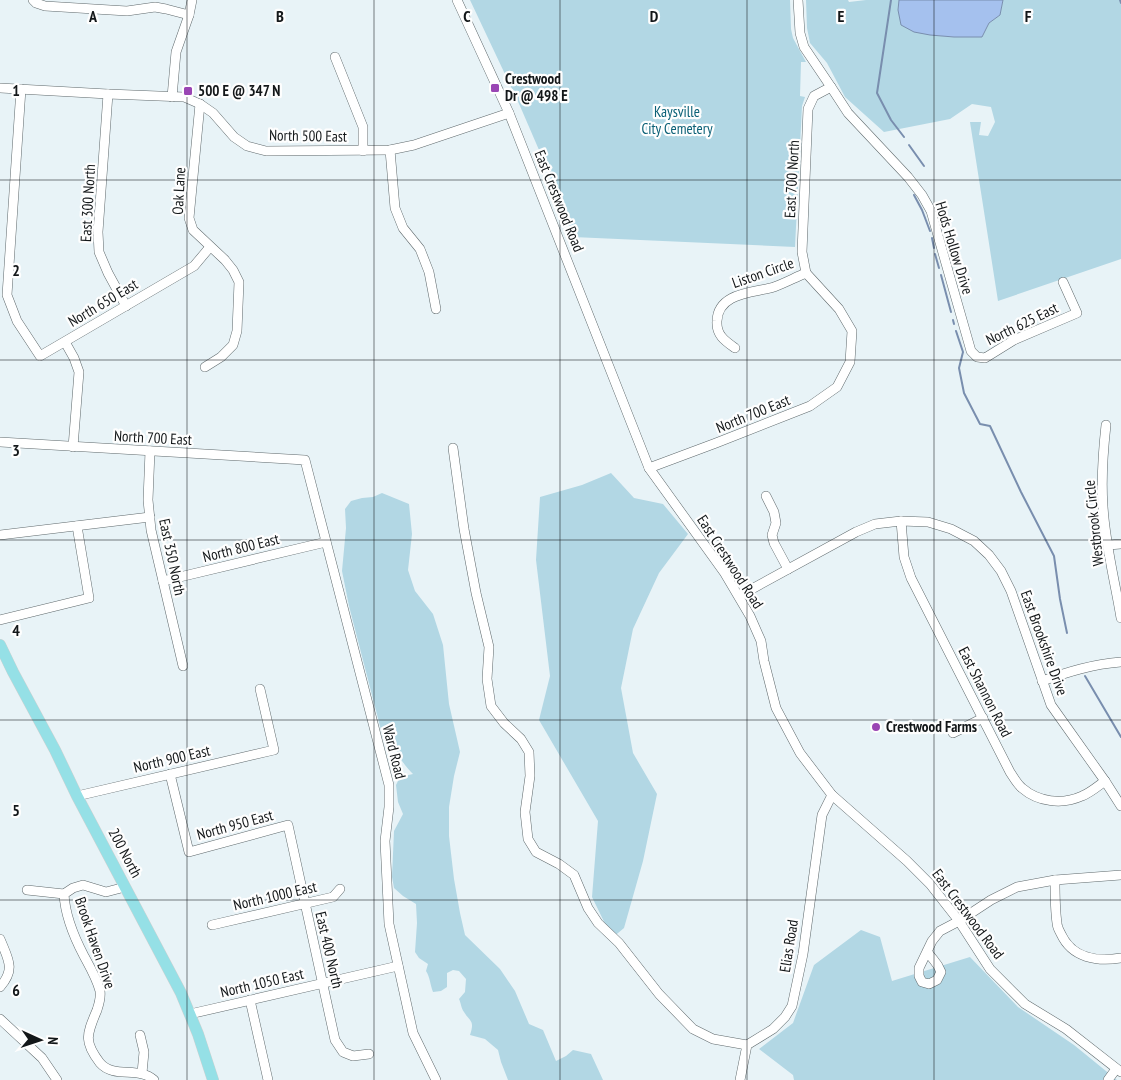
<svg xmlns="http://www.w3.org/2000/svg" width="1121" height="1080" viewBox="0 0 1121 1080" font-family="'PT Sans Narrow',sans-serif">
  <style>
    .green { fill: #b2d7e4 }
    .water { fill: #a5c1ee; stroke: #798eae }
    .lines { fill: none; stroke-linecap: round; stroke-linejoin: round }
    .stream { stroke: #798eae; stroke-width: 2 }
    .minor-casing { stroke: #5f696c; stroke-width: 10 }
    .major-casing { stroke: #d0d1d1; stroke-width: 12 }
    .minor { stroke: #fff; stroke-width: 9 }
    .major { stroke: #95e0e6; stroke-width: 11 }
    .grid { fill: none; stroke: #131719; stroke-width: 1; stroke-opacity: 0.55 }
    .poi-dot { fill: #9a46b4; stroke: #fefefe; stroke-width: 2 }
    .labels { text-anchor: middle; stroke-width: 4.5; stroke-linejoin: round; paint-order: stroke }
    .poi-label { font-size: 15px; font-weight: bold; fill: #131719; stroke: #fefefe; text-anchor: start }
    .park-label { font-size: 15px; fill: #0c6177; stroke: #fefefe }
    .street-label { font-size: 15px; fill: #131719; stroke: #fefefe }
    .grid-label { font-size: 16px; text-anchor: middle; font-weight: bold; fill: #131719; stroke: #fefefe; stroke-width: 4.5; stroke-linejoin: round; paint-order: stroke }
  </style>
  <rect width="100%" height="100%" fill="#e8f3f7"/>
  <g class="green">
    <polygon points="470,0 790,0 791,29 793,38 806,62 801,62 800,96 805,97 802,106 795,247 573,237 539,150 520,106"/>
    <polygon points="806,0 848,0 849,2 866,0 899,0 898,10 930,35 954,37 982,37 989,23 1000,15 1003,0 1121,0 1121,259 998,301 970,122 981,122 979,135 988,136 995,122 991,107 972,104 950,119 884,132 845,97 827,63 810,43 807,28"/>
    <polygon points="611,473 634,498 663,504 688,534 659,573 633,629 621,688 633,753 657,794 643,861 624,928 612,938 592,897 598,821 539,720 550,676 536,560 540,497 582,485"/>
    <path d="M382,493L409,504L412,534L408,570L415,591L433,614L443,645L449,704L460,752L454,776L449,807V836L454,879L460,913L465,935L500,969L515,991L529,1024L543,1030L556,1061L566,1056L573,1050L591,1054L603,1080H508L501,1062L498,1050L485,1039L470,1035C475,1020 470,1022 464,1012C461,1008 461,1003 459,999L465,992L466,979L459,971L453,970L447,973V987L441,991L433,992C430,984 430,977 426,971L428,964L419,958L415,952L417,923L416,904L403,896L394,888L392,877L394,831L403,814L398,802L396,785L400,777L413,774C402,763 396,753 393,738L381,730L349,606L342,571L346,528L345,509L351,501L362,498L373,497Z"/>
    <polygon points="861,930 880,937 892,981 970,957 1018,1007 1074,1045 1117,1080 794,1080 793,1075 759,1049 793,1023 814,965"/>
  </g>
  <polygon class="water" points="899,0 1003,0 1000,15 989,23 982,37 954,37 930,35 914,32 901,25 898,10"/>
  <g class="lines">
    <g class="stream">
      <polyline points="891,0 877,93 891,120 904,137"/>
      <polyline points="1120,0 1121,3"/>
      <polyline points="909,145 924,166"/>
      <polyline points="914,195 922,210 930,231"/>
      <polyline points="932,238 934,248"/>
      <polyline points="935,254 939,268"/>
      <polyline points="941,275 951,312"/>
      <polyline points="953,320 954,324"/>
      <polyline points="956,331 963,352 959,368 964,393 980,424 990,426 1021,492 1054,556 1060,599 1067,633"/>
      <polyline points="1085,676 1121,737"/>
    </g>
    <defs>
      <g id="minor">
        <polyline points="33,0 36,3 45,6 127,11 155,7 166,9 189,15"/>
        <polyline points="457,0 509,113 649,468 724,572 750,616 761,641 764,661 776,708 800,753 832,795 907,861 930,884 959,921 990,969 1025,1004 1066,1029 1121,1072"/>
        <polyline points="335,57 363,127 363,151"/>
        <polyline points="831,87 848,113 908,177 922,195 931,211 971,351 977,357 985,358 1014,340 1077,313 1063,282"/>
        <polyline points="0,88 108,94 184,97 200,104 213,113 234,137 247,146 266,151 390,150 414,145 509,113"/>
        <polyline points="21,89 7,295 17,321 40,356 194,266 210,247"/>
        <polyline points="108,94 98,232 99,252 108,273 126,306"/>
        <polyline points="172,97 176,52 189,15 192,0"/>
        <polyline points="200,104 189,218 193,230 225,260 233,270 239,282 237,331 233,345 221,357 205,367"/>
        <polyline points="390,150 395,208 403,228 420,249 429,272 436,309"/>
        <polyline points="65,342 74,358 79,372 73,447"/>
        <path d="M735,348C725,341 716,335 717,321C718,292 754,293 774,287C785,283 796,277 806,273"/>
        <path d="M1106,425C1103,452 1101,479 1103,506C1105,544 1115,581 1121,618"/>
        <polyline points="0,442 305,460 389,785 389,807 385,841 389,924 413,1033 436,1080"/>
        <polyline points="453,448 464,529 476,593 489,647 487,679 491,706 504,723 521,739 529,752 530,776 525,812 528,839 536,852 559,864 574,875 588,908 598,923 619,943 659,994 693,1029 713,1039 747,1045"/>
        <polyline points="150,451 148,500 151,530 183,666"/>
        <polyline points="649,468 716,443 810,406 837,387 850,362 852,331 839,309 806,273 802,252 808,109 814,96 831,87 804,47 800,33 798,0"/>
        <polyline points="766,496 774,512 776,523 772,535 774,543 788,569"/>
        <path d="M901,521L904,557L911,578L1010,772C1014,778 1017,784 1022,788C1038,802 1062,805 1082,796C1090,793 1098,786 1105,781"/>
        <polyline points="0,535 150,517"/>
        <polyline points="1108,545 1121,544"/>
        <polyline points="163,581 326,542"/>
        <polyline points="739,596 856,532 875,524 901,521 928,522 951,529 974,541 989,555 1001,571 1011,591 1051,705 1105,781 1121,806"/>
        <polyline points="0,620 89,598 77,526"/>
        <path d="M1042,681C1068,672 1093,664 1121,662"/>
        <polyline points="953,733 983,718"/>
        <polyline points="170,774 189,852 288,825 335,1040 343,1052 353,1056 369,1054"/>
        <polyline points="77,796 274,750 260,689"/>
        <path d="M1055,880C1055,894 1055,909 1057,923C1057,927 1059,930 1061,934C1072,958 1097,962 1121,958"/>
        <path d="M125,887L106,892L83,885L73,888L64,894C65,915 74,937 84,956C90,967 97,979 100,991C101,997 99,1004 97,1010C87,1034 83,1041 100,1063C114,1079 139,1066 154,1080"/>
        <polyline points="27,890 64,894"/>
        <polyline points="212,925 333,897 340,889"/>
        <path d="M0,939C8,959 16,969 0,987"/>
        <path d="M927,951C933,961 937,961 941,972L937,980L929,984L922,982L919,976V968L932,941L940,931L959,921L991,900L1017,887L1055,880L1121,875"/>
        <polyline points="250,1000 268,1080"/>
        <polyline points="190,1014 398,966"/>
        <polyline points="0,1019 42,1058 57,1080"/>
        <polyline points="140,1035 144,1052 142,1073"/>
        <polyline points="740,1080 747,1045 773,1029 785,1017 792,1006 803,954 822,815 832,795"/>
        <polyline points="1108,1080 1116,1069"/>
      </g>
      <polyline id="major" points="0,645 13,672 55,750 77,796 181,993 198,1034 213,1080"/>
    </defs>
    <use href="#minor" class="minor-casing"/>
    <use href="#major" class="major-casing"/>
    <use href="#minor" class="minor"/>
    <use href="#major" class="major"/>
  </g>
  <path class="grid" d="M187,0V1080M374,0V1080M560,0V1080M747,0V1080M934,0V1080M0,180H1121M0,360H1121M0,540H1121M0,720H1121M0,900H1121"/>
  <g class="poi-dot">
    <rect x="490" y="83" width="10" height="10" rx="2.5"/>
    <rect x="183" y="86" width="10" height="10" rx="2.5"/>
    <circle cx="876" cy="727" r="5"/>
  </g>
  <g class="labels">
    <g class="poi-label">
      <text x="505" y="84">Crestwood<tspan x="505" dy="17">Dr @ 498 E</tspan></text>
      <text x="198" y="96">500 E @ 347 N</text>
      <text x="886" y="732">Crestwood Farms</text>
    </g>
    <g class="park-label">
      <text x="677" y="117">Kaysville<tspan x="677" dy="17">City Cemetery</tspan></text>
    </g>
    <g class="street-label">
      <text transform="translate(308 136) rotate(1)" y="5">North 500 East</text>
      <text transform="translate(792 179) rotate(-87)" y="5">East 700 North</text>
      <text transform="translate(179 191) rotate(-87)" y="5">Oak Lane</text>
      <text transform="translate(559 201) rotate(68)" y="5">East Crestwood Road</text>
      <text transform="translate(88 203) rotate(-87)" y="5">East 300 North</text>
      <text transform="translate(954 248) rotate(73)" y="5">Hods Hollow Drive</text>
      <text transform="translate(763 273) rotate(-19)" y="5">Liston Circle</text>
      <text transform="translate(103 303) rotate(-31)" y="5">North 650 East</text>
      <text transform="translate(1022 324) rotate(-26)" y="5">North 625 East</text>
      <text transform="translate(753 414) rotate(-22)" y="5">North 700 East</text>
      <text transform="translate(153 438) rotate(3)" y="5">North 700 East</text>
      <text transform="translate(1094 523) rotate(-96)" y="5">Westbrook Circle</text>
      <text transform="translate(241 548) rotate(-14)" y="5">North 800 East</text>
      <text transform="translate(172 557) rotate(78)" y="5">East 350 North</text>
      <text transform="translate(730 562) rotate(57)" y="5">East Crestwood Road</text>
      <text transform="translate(1044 643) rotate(70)" y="5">East Brookshire Drive</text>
      <text transform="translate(985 692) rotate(63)" y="5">East Shannon Road</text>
      <text transform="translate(394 752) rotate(76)" y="5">Ward Road</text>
      <text transform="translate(172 759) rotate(-13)" y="5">North 900 East</text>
      <text transform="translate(235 825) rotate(-15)" y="5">North 950 East</text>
      <text transform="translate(125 853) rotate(62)" y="5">200 North</text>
      <text transform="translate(275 896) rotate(-13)" y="5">North 1000 East</text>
      <text transform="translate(968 914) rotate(53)" y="5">East Crestwood Road</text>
      <text transform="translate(95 943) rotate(71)" y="5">Brook Haven Drive</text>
      <text transform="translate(789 946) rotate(-81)" y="5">Elias Road</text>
      <text transform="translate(329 950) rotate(77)" y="5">East 400 North</text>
      <text transform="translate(262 983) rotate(-13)" y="5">North 1050 East</text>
    </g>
  </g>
  <g class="grid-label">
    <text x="93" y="22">A</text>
    <text x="280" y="22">B</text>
    <text x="467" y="22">C</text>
    <text x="654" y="22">D</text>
    <text x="841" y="22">E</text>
    <text x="1028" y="22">F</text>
    <text x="16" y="96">1</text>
    <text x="16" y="276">2</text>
    <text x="16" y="456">3</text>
    <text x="16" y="636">4</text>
    <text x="16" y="816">5</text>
    <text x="16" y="996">6</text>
  </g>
  <g transform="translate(40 1040) rotate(93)" stroke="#fefefe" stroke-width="4" paint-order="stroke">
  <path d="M0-4L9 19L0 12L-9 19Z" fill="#131719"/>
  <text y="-8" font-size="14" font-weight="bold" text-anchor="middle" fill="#131719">N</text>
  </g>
</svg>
